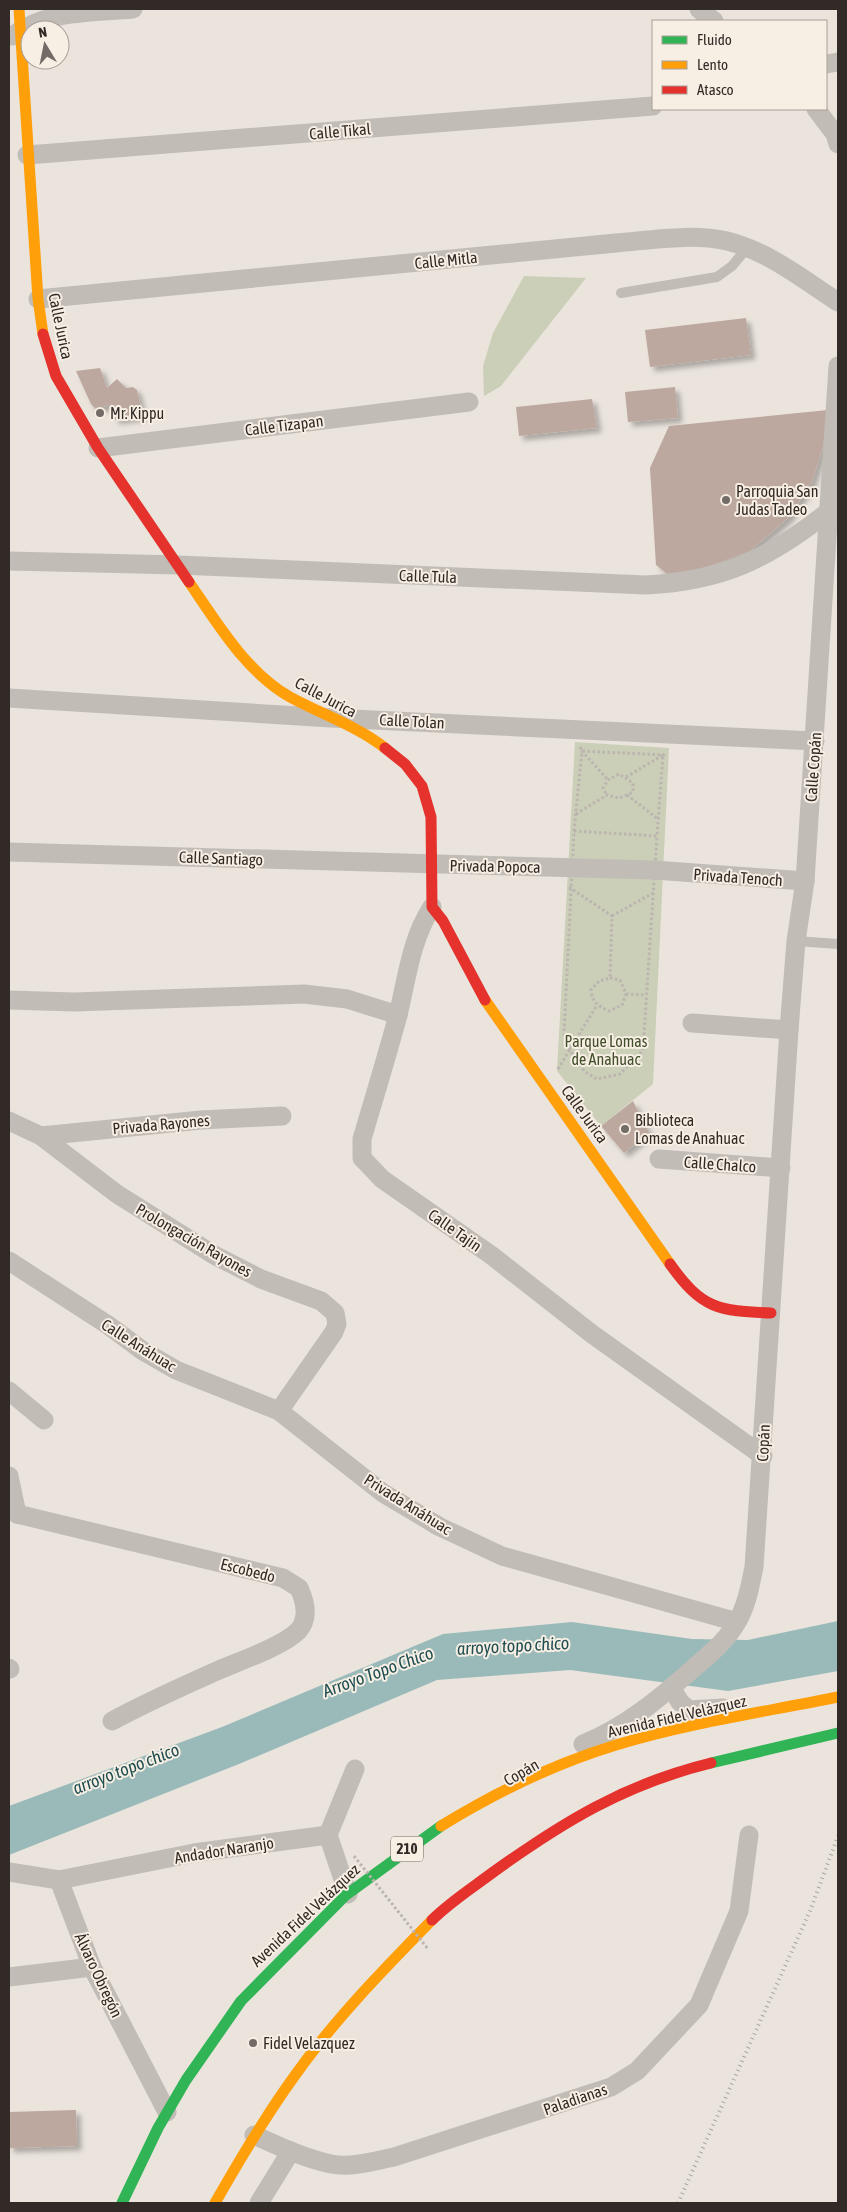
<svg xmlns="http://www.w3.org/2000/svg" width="847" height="2212" viewBox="0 0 847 2212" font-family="'Asap Condensed',sans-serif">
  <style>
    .green { fill: #cbcfb8 }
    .water { fill: #9ababa }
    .building { fill: #bda89f; filter: url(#shadow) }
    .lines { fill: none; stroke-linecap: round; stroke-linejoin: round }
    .path { stroke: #bbb4af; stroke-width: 3; stroke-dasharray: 2.5 2.5; stroke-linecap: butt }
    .lane { stroke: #c2bcb7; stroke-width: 10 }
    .street { stroke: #c2bcb7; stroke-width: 19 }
    .fast { stroke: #30b455; stroke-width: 11 }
    .slow { stroke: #ff9f0a; stroke-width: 11 }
    .jam { stroke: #e5322d; stroke-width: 11 }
    .rail { stroke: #aaa5a1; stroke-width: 4; stroke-dasharray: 1 4; stroke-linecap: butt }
    .path-bridge { stroke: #bbb4af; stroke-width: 3; stroke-dasharray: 2.5 2.5; stroke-linecap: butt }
    .poi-dot { fill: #726b66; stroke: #f7eee4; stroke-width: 2 }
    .labels { text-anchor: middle; stroke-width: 4; stroke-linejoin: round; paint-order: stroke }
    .shield { fill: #f7eee4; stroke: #6d655f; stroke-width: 1 }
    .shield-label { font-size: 15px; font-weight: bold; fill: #322a26 }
    .street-label { font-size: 16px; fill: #322a26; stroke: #f7eee4 }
    .poi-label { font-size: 16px; fill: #322a26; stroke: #f7eee4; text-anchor: start }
    .park-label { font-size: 16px; fill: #424f2b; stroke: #f7eee4 }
    .water-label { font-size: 18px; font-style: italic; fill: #1e4e51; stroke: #f7eee4 }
  </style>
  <defs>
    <filter id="shadow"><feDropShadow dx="4.5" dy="4.5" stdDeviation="2.5" flood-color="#0004"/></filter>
  </defs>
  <rect width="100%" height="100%" fill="#eae4dd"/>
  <g class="green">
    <polygon points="524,276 586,278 501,386 484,396 483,366 493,333"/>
    <polygon points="575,742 669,748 653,1084 601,1126 557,1071"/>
  </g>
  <polygon class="water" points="838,1621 838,1671 728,1691 570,1670 437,1680 239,1764 9,1855 9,1806 222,1727 443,1634 572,1622 692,1639 748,1640"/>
  <g class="building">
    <polygon points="746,318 751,355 650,367 645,330"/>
    <polygon points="100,368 107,388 117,379 126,388 133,387 137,390 143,416 115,420 112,404 96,409 91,404 76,371"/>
    <polygon points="675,387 678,418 628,422 625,392"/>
    <polygon points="592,399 597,428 519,436 516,407"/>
    <polygon points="828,410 823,447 812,482 789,517 750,551 702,569 670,576 656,565 650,468 669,426"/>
    <polygon points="633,1101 649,1133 624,1153 601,1126"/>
    <polygon points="76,2110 77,2146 9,2148 9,2112"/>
  </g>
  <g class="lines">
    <g class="path">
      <polyline points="580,747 582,751 663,755 666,753"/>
      <polyline points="626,777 663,755 657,836"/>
      <polyline points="627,795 658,819"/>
      <polyline points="576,814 607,795 619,798 633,792 633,783 619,774 608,780 603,788 607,795"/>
      <polygon points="574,831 657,836 643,1050 620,1074 597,1079 585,1072 570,1050 564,1034"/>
      <polyline points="574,831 582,751 608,780"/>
      <polyline points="569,887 612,916 610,978"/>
      <polyline points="612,916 653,893"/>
      <path d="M610,978L620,980L626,994L622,1005L609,1011C598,1006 592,1002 591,990L599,981Z"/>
      <polyline points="626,994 646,995"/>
      <polyline points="558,1069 597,1005"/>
    </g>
    <g class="lane">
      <polyline points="621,293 717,277 732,266 747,248"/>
      <polyline points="796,941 838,944"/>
    </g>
    <g class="street">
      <polyline points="699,9 714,21"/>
      <path d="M12,36C47,10 91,13 133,9"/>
      <polyline points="826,64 838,62"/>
      <polyline points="816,109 835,134 838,144"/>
      <polyline points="27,155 653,106"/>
      <path d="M38,299L616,243C652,240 691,233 727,241C768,251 804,280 838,302"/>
      <polyline points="98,448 469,402"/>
      <path d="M9,561L179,565L646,585C723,581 768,559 828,512"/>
      <polyline points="9,698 331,718 815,741"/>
      <polyline points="9,852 654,870 805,881"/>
      <path d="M432,907C411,939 407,978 398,1015C387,1056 374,1098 362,1139V1158L382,1179L491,1255L592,1334L763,1456"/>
      <polyline points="9,1000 74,1002 304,994 347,999 398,1015"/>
      <polyline points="692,1023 789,1030"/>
      <polyline points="9,1121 41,1136 117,1194 214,1255 261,1279 321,1301 335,1313 337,1324 334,1332 279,1411"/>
      <polyline points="41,1136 201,1120 282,1116"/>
      <polyline points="659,1159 781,1168"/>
      <polyline points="9,1261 108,1325 143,1351 176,1370 279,1411 383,1493 440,1527 502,1556 737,1622"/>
      <polyline points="9,1391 44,1420"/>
      <polyline points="9,1476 17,1514"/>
      <path d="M17,1514L283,1578L299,1588C305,1601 310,1618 298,1631C283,1646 240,1661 219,1670C183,1686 147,1702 112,1721"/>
      <polyline points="9,1668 10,1669"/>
      <polyline points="672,1689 680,1702 689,1710 723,1708"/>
      <path d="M583,1744C626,1727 661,1697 695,1667C711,1653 727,1640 737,1622C747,1605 750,1586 754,1567L789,1030L796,941L805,881L838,366"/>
      <polyline points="328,1835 355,1769"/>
      <polyline points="9,1872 59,1880 194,1853 328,1835 348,1894"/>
      <polyline points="59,1880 92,1967 167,2112"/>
      <polyline points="9,1977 92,1967"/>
      <path d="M254,2135C278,2146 304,2158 331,2164C351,2168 374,2161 394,2157L611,2087L637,2071L699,2005L739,1911L749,1835"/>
      <polyline points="259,2203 291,2151"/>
    </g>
    <g class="fast">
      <polyline points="711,1763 838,1733"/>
      <polyline points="122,2203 158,2128 186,2080 241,2001 346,1895 441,1826"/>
    </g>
    <g class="slow">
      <polyline points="19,9 38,299 43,334"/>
      <path d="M189,582C217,623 246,672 290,697C321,714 357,726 385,748"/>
      <polyline points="485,1000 670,1264"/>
      <path d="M441,1826C496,1792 554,1764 616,1745C688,1723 764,1712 838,1697"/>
      <path d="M215,2203C240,2159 266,2115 296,2074C336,2018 384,1969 432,1920"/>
    </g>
    <g class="jam">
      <polyline points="43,334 56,376 98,448 189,582"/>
      <polyline points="385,748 405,764 422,786 431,817 432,907 443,921 485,1000"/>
      <path d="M670,1264C702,1309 718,1311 771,1313"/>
      <path d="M432,1920C450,1902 472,1888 492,1873C563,1822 625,1784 711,1763"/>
    </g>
    <polyline class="rail" points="678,2203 810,1911 838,1836"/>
    <polyline class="path-bridge" points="354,1856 428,1949"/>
  </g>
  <g class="poi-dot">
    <circle cx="100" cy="413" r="5"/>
    <circle cx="726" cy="500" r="5"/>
    <circle cx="625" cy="1129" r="5"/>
    <circle cx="253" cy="2043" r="5"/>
  </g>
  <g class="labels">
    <rect class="shield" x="391" y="1836.5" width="32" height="25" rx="4"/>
    <g class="shield-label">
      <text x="407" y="1854">210</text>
    </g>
    <g class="street-label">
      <text transform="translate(340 131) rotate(-5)" y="6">Calle Tikal</text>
      <text transform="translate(446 260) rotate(-6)" y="6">Calle Mitla</text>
      <text transform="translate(61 326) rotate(78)" y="6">Calle Jurica</text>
      <text transform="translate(284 425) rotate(-7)" y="6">Calle Tizapan</text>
      <text transform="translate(428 576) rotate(2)" y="6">Calle Tula</text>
      <text transform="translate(326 697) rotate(28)" y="6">Calle Jurica</text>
      <text transform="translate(412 721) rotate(3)" y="6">Calle Tolan</text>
      <text transform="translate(813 767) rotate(-86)" y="6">Calle Copán</text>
      <text transform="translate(221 858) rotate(2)" y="6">Calle Santiago</text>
      <text transform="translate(495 866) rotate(1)" y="6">Privada Popoca</text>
      <text transform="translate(738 877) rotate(4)" y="6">Privada Tenoch</text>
      <text transform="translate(585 1114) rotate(54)" y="6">Calle Jurica</text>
      <text transform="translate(161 1124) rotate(-5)" y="6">Privada Rayones</text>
      <text transform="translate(720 1164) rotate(4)" y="6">Calle Chalco</text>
      <text transform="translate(455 1230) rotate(35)" y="6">Calle Tajín</text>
      <text transform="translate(194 1240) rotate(30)" y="6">Prolongación Rayones</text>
      <text transform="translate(139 1345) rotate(32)" y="6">Calle Anáhuac</text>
      <text transform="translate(763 1443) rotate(-87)" y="6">Copán</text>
      <text transform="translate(408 1504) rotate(32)" y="6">Privada Anáhuac</text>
      <text transform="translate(248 1570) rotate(14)" y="6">Escobedo</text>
      <text transform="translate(677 1716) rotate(-13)" y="6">Avenida Fidel Velázquez</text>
      <text transform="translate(521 1772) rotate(-30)" y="6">Copán</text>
      <text transform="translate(224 1850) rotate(-9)" y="6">Andador Naranjo</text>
      <text transform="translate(305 1915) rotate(-43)" y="6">Avenida Fidel Velázquez</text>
      <text transform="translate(99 1975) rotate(65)" y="6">Álvaro Obregón</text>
      <text transform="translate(575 2099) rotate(-19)" y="6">Paladianas</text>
    </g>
    <g class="poi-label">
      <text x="110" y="419">Mr. Kippu</text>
      <text x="736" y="497">Parroquia San<tspan x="736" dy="18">Judas Tadeo</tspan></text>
      <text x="635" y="1126">Biblioteca<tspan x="635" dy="18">Lomas de Anahuac</tspan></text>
      <text x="263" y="2049">Fidel Velazquez</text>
    </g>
    <g class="park-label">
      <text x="606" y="1047">Parque Lomas<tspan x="606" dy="18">de Anahuac</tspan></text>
    </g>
    <g class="water-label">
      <text transform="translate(513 1646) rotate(-3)" y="6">arroyo topo chico</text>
      <text transform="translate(378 1672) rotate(-20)" y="6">Arroyo Topo Chico</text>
      <text transform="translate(126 1769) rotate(-21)" y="6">arroyo topo chico</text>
    </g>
  </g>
  <rect width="847" height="2212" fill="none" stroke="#322a26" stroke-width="20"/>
  <rect x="652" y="20" width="175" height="90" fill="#f7eee4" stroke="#a8a098"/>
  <rect x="662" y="36" width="25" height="8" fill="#30b455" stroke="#a8a098"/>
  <text x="697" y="45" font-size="15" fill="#322a26">Fluido</text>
  <rect x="662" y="61" width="25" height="8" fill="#ff9f0a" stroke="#a8a098"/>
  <text x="697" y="70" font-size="15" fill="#322a26">Lento</text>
  <rect x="662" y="86" width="25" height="8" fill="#e5322d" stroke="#a8a098"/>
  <text x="697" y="95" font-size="15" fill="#322a26">Atasco</text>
  <g transform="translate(45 45) rotate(350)"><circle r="24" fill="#f7eee4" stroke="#a8a098"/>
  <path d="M0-4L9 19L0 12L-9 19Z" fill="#726b66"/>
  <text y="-8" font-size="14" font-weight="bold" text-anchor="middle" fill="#322a26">N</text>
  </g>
</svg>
